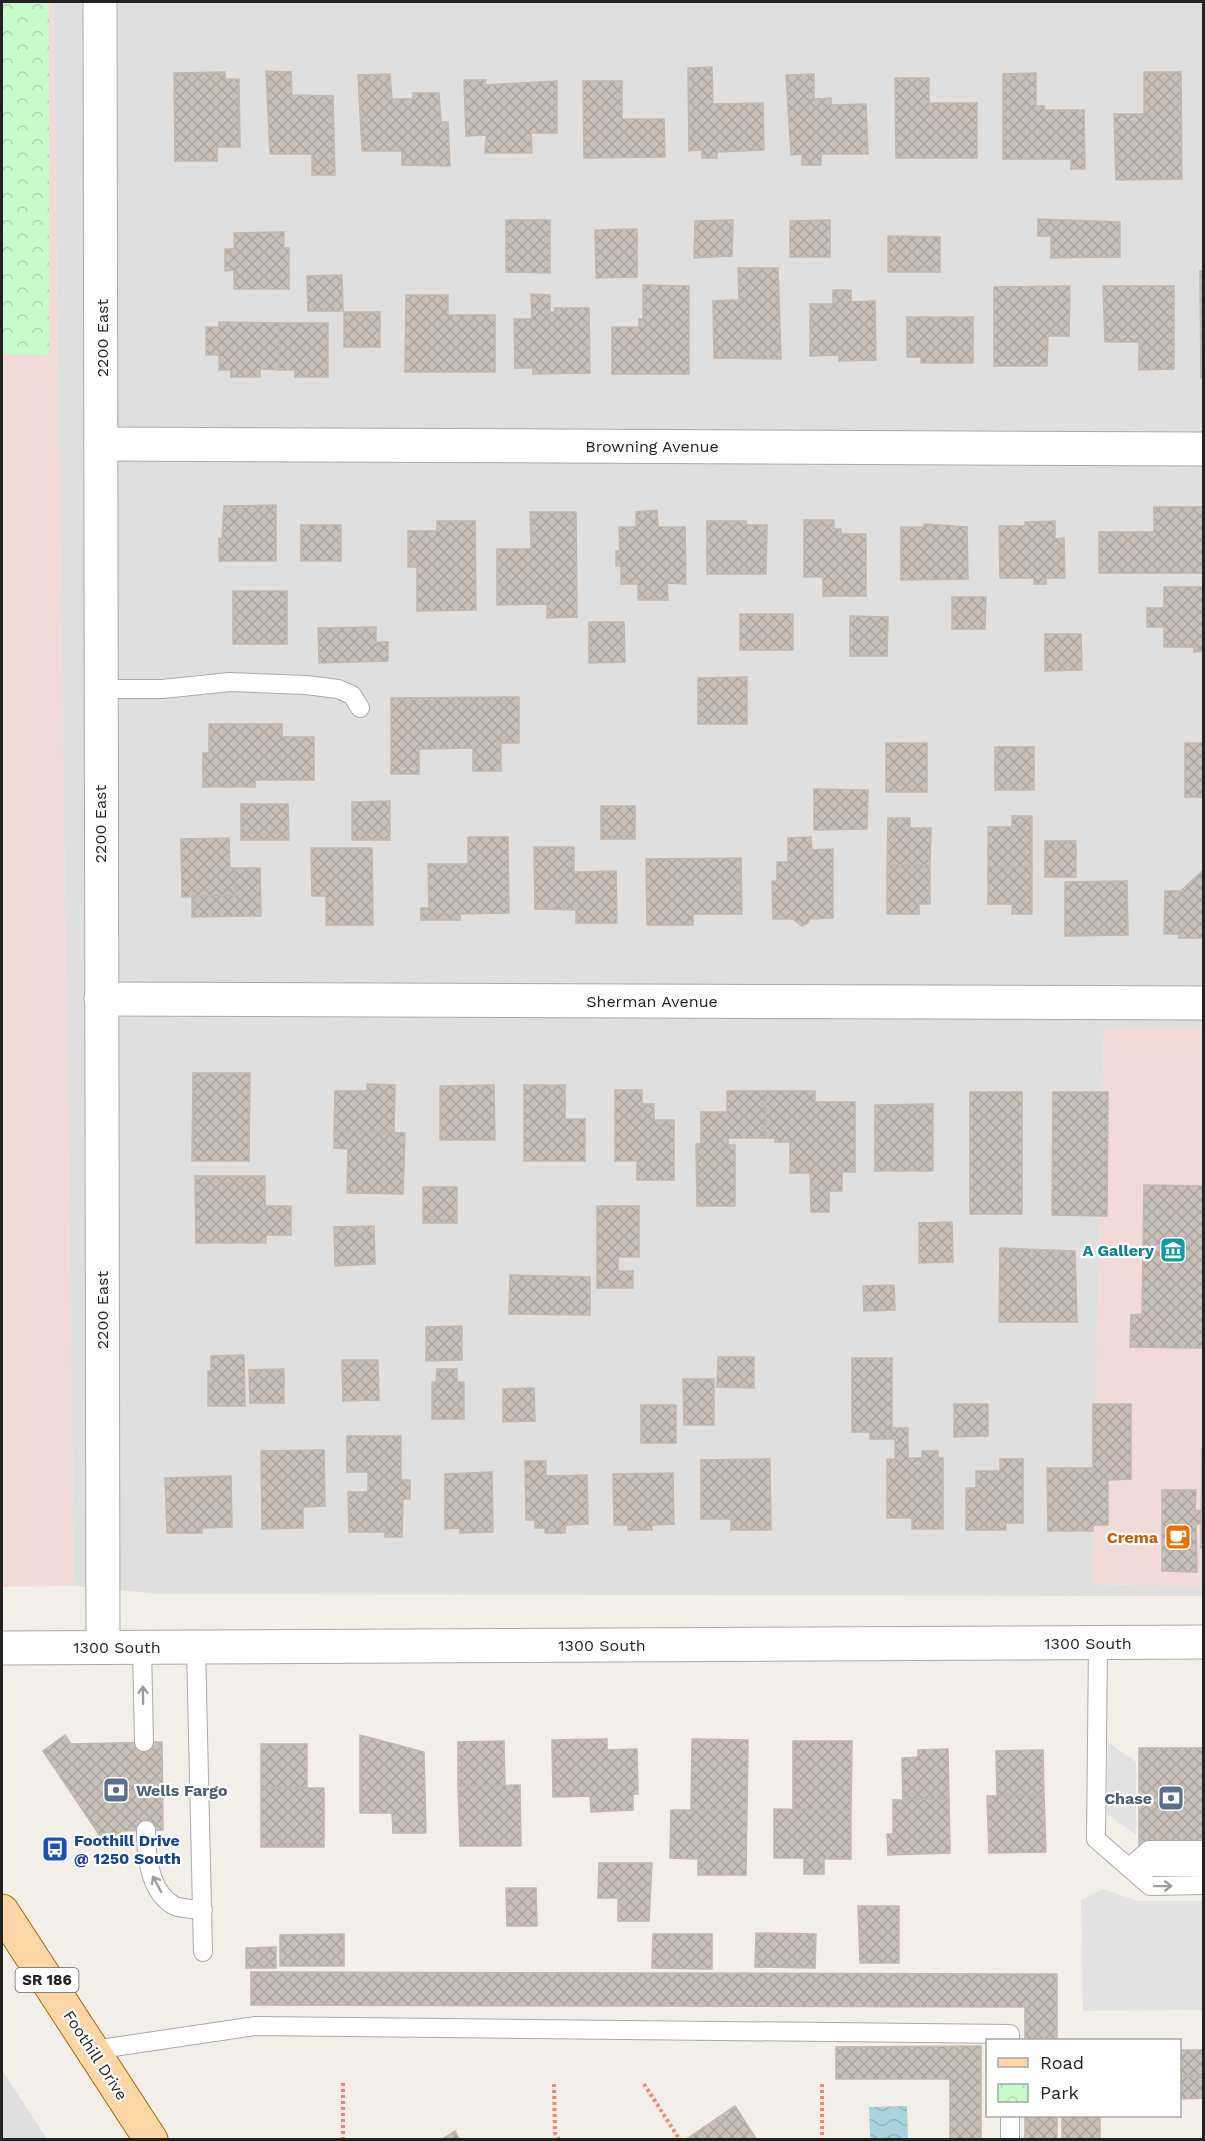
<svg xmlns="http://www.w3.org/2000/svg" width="1205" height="2141" viewBox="0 0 1205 2141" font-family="'Work Sans',sans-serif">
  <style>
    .residential { fill: #e0dfdf }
    .commercial { fill: #f2dad9 }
    .park { fill: url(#park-crowns) }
    .parking { fill: #e2e2e2 }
    .water { fill: url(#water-waves) }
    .building { fill: url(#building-cross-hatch); stroke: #c4b6ab; stroke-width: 1.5 }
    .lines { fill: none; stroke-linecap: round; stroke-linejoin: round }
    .service-casing { stroke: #a9a9a9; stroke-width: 20 }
    .minor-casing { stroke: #a9a9a9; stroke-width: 35 }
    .tertiary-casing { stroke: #a9a9a9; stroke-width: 35 }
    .primary-casing { stroke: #a06b00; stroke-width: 35 }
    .path { stroke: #fa8072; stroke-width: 4; stroke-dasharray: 3 3; stroke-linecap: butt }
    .service { stroke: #fff; stroke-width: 18 }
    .minor { stroke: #fff; stroke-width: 33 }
    .tertiary { stroke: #fff; stroke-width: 33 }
    .primary { stroke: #fcd6a4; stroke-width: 33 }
    .oneway { stroke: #9c9c9c }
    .labels { text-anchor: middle; stroke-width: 4.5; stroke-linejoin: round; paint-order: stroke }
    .shield { fill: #fff; stroke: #646464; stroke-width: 1.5 }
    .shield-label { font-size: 15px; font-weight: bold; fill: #222 }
    .street-label { font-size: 16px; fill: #222; stroke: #fff }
    .culture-label { font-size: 16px; font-weight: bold; fill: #0d838f; stroke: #fff; text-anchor: end }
    .food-label { font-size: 16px; font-weight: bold; fill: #c56008; stroke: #fff; text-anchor: end }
    .service-label { font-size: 16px; font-weight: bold; fill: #4e5e75; stroke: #fff; text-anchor: start }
    .transit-label { font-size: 16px; font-weight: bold; fill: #164399; stroke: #fff; text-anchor: start }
  </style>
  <defs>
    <pattern id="park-crowns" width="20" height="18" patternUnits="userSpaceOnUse" patternTransform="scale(1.5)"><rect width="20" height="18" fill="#c8facc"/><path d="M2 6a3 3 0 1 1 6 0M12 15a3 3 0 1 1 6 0" fill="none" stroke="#acd6af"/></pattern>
    <pattern id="water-waves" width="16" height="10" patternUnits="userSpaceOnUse" patternTransform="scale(1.5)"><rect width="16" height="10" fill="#aad3df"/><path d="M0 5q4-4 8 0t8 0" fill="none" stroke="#92b5bf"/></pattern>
    <pattern id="building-cross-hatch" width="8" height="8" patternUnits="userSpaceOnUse" patternTransform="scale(1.5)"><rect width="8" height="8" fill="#c7bfb8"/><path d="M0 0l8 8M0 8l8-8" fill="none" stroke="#aba49e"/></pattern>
  </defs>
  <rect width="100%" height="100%" fill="#f2efe9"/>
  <g class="residential">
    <polygon points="53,2 1203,2 1203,1028 1104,1029 1092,1584 1203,1586 1203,1596 161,1594 74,1586"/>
    <polygon points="2,2070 47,2139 2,2139"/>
  </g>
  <g class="commercial">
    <polygon points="2,2 53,2 74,1586 2,1587"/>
    <polygon points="1203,1028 1203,1586 1092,1584 1104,1029"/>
  </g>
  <polygon class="park" points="2,2 49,2 49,355 2,354"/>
  <g class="parking">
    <polygon points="1108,1742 1136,1762 1136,1835 1107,1814"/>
    <polygon points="1103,1889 1138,1901 1203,1901 1203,2010 1083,2011 1081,1900"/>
  </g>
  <polygon class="water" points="907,2106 908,2139 870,2139 869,2107"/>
  <g class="building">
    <polygon points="712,67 713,104 763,103 764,150 717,152 717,158 702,158 702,150 689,151 688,68"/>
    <polygon points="266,71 291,72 292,95 333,96 335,175 312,175 312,154 270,154"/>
    <polygon points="225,72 225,79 239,79 240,147 217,147 217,161 175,161 174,73"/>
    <polygon points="1144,72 1181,72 1182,179 1116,180 1114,114 1144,114"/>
    <polygon points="1036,73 1036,106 1044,106 1045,110 1084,110 1085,169 1071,169 1071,159 1003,159 1003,74"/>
    <polygon points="390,74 392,99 413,99 413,93 439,93 441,122 448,122 450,166 402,165 402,151 362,151 358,75"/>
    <polygon points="814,74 814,99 831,98 831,105 866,104 868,154 821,154 821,165 802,165 802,154 791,155 786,75"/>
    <polygon points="895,78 929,78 929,103 977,103 977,158 896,158"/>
    <polygon points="464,80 486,80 485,85 557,81 557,133 531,133 532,153 485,153 486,135 466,136"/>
    <polygon points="583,81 622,81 622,119 664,119 665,157 584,158"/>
    <polygon points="1038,219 1120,222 1120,257 1051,258 1051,236 1038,236"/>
    <polygon points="506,220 550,220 550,273 506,272"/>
    <polygon points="733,220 732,256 694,258 695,221"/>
    <polygon points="830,220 830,257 790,257 790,221"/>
    <polygon points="637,229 637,277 596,278 595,230"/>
    <polygon points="284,232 284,248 289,248 289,289 234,289 234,270 225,271 225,249 234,249 234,233"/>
    <polygon points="888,236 940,237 940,272 888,272"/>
    <polygon points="738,268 778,268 781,359 714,358 713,301 739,300"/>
    <polygon points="1200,271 1204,271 1204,378 1201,378"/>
    <polygon points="342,275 343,311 308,311 307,276"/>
    <polygon points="643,285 689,286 689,374 612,374 612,327 639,327 639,319 643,319"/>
    <polygon points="1070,286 1069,336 1048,336 1047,366 994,366 994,287"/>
    <polygon points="1103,286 1174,286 1174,369 1139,370 1139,342 1105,342"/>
    <polygon points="833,290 851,290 851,302 875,301 876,360 839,361 839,355 810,356 810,304 833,304"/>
    <polygon points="531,294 550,295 550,312 555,312 555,308 589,308 590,373 533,374 533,368 515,368 514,319 532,319"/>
    <polygon points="406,295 448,295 448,315 495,315 495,372 405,372"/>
    <rect x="344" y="312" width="36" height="35"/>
    <polygon points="907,317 973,317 973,363 921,363 921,357 907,357"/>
    <polygon points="219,322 279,323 279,370 260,369 260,377 231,377 231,370 219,370 219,355 206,355 206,327 219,327"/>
    <polygon points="279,323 328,323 328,377 295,377 295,370 279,370"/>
    <polygon points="276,505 276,561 219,561 219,538 222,538 224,506"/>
    <polygon points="1154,507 1204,507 1204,573 1099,573 1099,532 1154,532"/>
    <polygon points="657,510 658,527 685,527 686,584 667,583 668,600 638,600 638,584 621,584 621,566 616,566 616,551 620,551 619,527 636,527 636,512"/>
    <polygon points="530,512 576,512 577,617 547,618 547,604 497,605 497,549 531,549"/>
    <polygon points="804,520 834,520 834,529 841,529 841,534 866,534 866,596 823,596 823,577 804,577"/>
    <polygon points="437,521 475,521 476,610 417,611 417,567 408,567 408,531 437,531"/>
    <polygon points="707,521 746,521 746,525 767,525 766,574 707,574"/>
    <polygon points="1055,521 1055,539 1064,538 1065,578 1046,578 1046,584 1034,584 1034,578 1000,578 999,526 1025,526 1025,522"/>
    <polygon points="924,524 967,527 968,579 901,580 901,527 924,527"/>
    <rect x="301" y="525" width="40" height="36"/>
    <polygon points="1164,587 1204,587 1204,651 1194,652 1194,647 1164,647 1164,627 1147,627 1147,608 1164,608"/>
    <rect x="233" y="591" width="54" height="53"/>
    <polygon points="952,597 986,597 985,629 952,629"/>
    <rect x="740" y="614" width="53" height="36"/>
    <polygon points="850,616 888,617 887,656 850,656"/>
    <polygon points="589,622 624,622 625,662 589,663"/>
    <polygon points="376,627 376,642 388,642 388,661 319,663 318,628"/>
    <polygon points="1045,634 1081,634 1082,670 1045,671"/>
    <polygon points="747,677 747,724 698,724 698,678"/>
    <polygon points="519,697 519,743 501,743 501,771 473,771 473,748 419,749 419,774 391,774 391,698"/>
    <polygon points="209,724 282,724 282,737 314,737 314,780 255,780 255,787 203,787 203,753 209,753"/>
    <rect x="886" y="743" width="41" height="49"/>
    <rect x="1185" y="743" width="19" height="54"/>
    <rect x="995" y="747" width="39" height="43"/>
    <polygon points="814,789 868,790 867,829 814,830"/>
    <polygon points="390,801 390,840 352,840 352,802"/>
    <polygon points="241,804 288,804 289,840 241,840"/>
    <rect x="601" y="806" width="34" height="33"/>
    <polygon points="1012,816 1032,816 1032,867 988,867 988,827 1012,827"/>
    <polygon points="888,818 910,818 910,828 931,828 930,865 887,865"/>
    <polygon points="468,837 508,837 509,913 460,914 460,920 421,920 421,908 429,908 428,864 468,864"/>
    <polygon points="811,837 812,850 833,849 833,918 810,919 808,923 802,926 793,919 773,919 772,881 777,881 777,862 788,862 788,838"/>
    <polygon points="229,838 230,868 235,868 236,895 182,897 181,839"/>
    <rect x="1045" y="841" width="31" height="36"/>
    <polygon points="534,847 574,847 574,872 616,871 617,923 576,923 576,910 535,909"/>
    <polygon points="311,848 372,848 373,925 326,925 326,896 312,896"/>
    <polygon points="741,858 742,914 693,914 693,925 647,925 646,859"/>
    <polygon points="887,865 930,865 930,904 919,904 919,914 887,914"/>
    <polygon points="988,867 1032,867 1032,914 1012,914 1012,904 988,904"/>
    <polygon points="235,868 260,868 261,916 192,917 192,896 236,895"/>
    <polygon points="1201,872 1204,875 1204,938 1179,938 1179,934 1164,934 1165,891 1181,891"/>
    <polygon points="1127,881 1128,935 1065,936 1065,882"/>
    <polygon points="193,1073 250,1073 249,1161 192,1161"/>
    <polygon points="367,1084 395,1085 394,1132 334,1131 335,1091 367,1091"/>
    <polygon points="494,1085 495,1140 440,1140 440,1086"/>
    <polygon points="524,1085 565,1085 565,1119 585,1119 585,1161 524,1161"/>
    <polygon points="615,1090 642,1090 642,1104 654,1104 654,1120 674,1120 674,1180 637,1180 637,1161 615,1161"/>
    <polygon points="727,1091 766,1091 766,1138 728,1138 728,1145 735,1145 735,1206 697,1206 696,1144 701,1144 701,1112 727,1112"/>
    <polygon points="766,1091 815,1091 815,1102 855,1102 855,1172 842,1172 842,1191 829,1191 829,1212 811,1212 810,1173 790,1173 790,1142 775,1142 775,1138 766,1138"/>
    <rect x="970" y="1092" width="52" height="122"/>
    <polygon points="1053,1092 1108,1092 1107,1216 1052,1215"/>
    <polygon points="933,1104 933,1171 875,1171 875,1105"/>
    <polygon points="334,1131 405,1133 403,1194 347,1193 348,1149 334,1148"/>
    <polygon points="195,1176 265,1176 265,1206 291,1206 291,1235 266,1235 266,1243 196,1243"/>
    <polygon points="1144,1185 1204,1186 1204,1348 1130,1347 1131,1315 1142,1314"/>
    <rect x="423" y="1187" width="34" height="36"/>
    <polygon points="597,1206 639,1206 639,1257 618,1257 618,1271 633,1271 633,1288 597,1288"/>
    <polygon points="952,1222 953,1262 919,1263 919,1223"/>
    <polygon points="374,1226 375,1264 335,1266 334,1227"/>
    <polygon points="1000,1248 1075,1251 1077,1322 999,1322"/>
    <polygon points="510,1275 590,1277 590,1315 509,1314"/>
    <polygon points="894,1285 895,1310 864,1311 863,1286"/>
    <polygon points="462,1326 462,1360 426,1361 426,1327"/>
    <polygon points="244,1355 245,1406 208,1406 208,1371 211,1371 211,1356"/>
    <polygon points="718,1357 754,1357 754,1388 717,1387"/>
    <polygon points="852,1358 892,1358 892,1428 908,1428 908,1458 922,1458 922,1451 938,1451 938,1458 943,1458 943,1529 912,1529 912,1518 887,1518 887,1459 895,1459 895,1439 870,1439 870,1432 852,1432"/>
    <polygon points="342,1360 378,1360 379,1400 343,1401"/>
    <polygon points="284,1369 284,1403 250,1403 249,1370"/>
    <polygon points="437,1369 457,1369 457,1382 464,1382 464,1419 432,1419 432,1382 436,1382"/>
    <polygon points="683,1379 714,1379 714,1425 684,1425"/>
    <polygon points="534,1388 535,1421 503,1422 503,1389"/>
    <polygon points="954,1404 988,1404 988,1436 954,1437"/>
    <polygon points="1093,1404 1131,1404 1131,1479 1108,1480 1108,1525 1093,1525 1093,1531 1048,1531 1047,1468 1093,1468"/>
    <rect x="641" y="1405" width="35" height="38"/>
    <polygon points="347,1436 401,1436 401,1480 410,1480 410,1499 403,1499 402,1537 385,1537 385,1532 349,1532 348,1492 368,1492 368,1472 347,1472"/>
    <polygon points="1202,1449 1204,1449 1204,1548 1201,1548"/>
    <polygon points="324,1450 325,1506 303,1507 303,1528 262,1529 261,1451"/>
    <polygon points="770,1459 771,1530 731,1530 731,1519 701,1519 701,1460"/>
    <polygon points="1000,1459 1023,1459 1023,1523 1006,1523 1006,1530 966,1530 966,1488 976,1488 976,1471 1000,1471"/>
    <polygon points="525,1461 546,1461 546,1476 587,1475 588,1524 565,1525 565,1533 545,1533 545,1528 535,1528 535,1520 526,1520"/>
    <polygon points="492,1472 493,1532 460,1533 460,1528 445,1529 445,1474"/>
    <polygon points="673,1473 674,1524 652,1525 652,1530 628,1530 628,1525 614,1525 613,1474"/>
    <polygon points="231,1476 232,1527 202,1528 202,1533 167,1533 165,1478"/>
    <polygon points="1162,1490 1196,1490 1195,1510 1201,1511 1201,1523 1196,1525 1197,1572 1162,1571"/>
    <polygon points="65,1735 71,1744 162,1742 163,1830 122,1831 104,1842 43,1751"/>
    <polygon points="360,1735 424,1752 426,1833 393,1833 392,1813 360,1813"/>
    <polygon points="607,1739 607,1750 637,1749 638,1794 633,1794 633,1810 591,1812 590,1796 553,1797 552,1740"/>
    <polygon points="692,1739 748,1740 747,1810 691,1810"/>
    <polygon points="504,1741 505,1785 458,1786 458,1742"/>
    <polygon points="793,1741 852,1741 851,1810 793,1809"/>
    <rect x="261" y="1744" width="46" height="44"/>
    <rect x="1139" y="1748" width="65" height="100"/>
    <polygon points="948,1749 949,1799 903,1800 902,1758 918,1757 918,1750"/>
    <polygon points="1043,1750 1044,1795 997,1796 996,1751"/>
    <polygon points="520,1785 521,1846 460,1846 458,1786"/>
    <rect x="261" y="1788" width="63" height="59"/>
    <polygon points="1044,1795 1046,1852 989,1853 987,1796"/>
    <polygon points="949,1799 950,1853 888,1855 887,1834 893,1834 893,1800"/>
    <polygon points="774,1809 851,1810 851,1859 824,1859 824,1874 804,1874 804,1858 774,1858"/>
    <polygon points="671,1810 747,1810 746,1875 698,1875 698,1859 670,1858"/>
    <polygon points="599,1863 652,1863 649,1921 618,1921 618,1898 598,1898"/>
    <polygon points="506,1888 536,1888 537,1926 507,1926"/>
    <polygon points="858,1906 899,1906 899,1963 860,1963"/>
    <polygon points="756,1933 816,1934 815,1968 755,1967"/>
    <polygon points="344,1934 344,1966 280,1966 280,1935"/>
    <polygon points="653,1934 712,1934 712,1969 652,1968"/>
    <polygon points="276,1947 276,1968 246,1968 246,1948"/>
    <polygon points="251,1972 1057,1974 1057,2040 1025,2040 1025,2007 251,2005"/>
    <polygon points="981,2046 981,2140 950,2140 950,2079 836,2079 836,2047"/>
    <rect x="1180" y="2050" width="24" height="26"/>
    <polygon points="1180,2076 1204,2076 1204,2098 1180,2099"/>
    <polygon points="735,2106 757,2140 685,2140"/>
    <rect x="1025" y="2116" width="32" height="24"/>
    <rect x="1062" y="2116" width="38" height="24"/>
    <polygon points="455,2131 460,2140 441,2140"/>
  </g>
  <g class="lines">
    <defs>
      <g id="service">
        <polyline points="100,689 162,689 230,682 306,685 338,689 352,695 360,708"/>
        <polyline points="1098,1643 1096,1839 1150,1886 1204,1885"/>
        <polyline points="142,1647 144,1742"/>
        <polyline points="196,1647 203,1952"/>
        <path d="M146,1830C146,1854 149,1893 175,1906C182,1909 195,1909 203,1910"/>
        <polyline points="1130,1867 1149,1850 1204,1850"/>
        <polyline points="1130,1867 1204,1867"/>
        <polyline points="93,2050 256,2026 1010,2034 1010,2040"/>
        <polyline points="1010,2140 1010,2116"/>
      </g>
      <g id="minor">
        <polyline points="100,2 103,1647"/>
        <polyline points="101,444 1204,449"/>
        <polyline points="101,999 1204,1003"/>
      </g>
      <polyline id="tertiary" points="2,1648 1204,1642"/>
      <polyline id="primary" points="2,1911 151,2140"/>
    </defs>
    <use href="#service" class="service-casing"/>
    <use href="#minor" class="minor-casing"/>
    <use href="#tertiary" class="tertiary-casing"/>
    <use href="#primary" class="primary-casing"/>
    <g class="path">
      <polyline points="554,2084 555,2133 559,2140"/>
      <polyline points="644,2084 680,2140"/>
      <polyline points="822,2084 822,2140"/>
      <polyline points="343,2140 343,2083"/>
    </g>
    <use href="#service" class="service"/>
    <use href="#minor" class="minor"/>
    <use href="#tertiary" class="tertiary"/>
    <use href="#primary" class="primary"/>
  </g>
  <defs><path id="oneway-shaft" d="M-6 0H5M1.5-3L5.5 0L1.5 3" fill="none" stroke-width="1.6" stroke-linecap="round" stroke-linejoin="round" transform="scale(1.5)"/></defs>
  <g class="oneway">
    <use href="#oneway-shaft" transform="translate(143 1695) rotate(-91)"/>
    <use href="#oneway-shaft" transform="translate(157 1884) rotate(-118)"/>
    <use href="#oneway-shaft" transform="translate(1163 1886) rotate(-1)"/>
  </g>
  <defs>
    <symbol id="museum-square" viewBox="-11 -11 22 22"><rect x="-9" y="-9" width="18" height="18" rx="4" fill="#0f9aa8" stroke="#fff"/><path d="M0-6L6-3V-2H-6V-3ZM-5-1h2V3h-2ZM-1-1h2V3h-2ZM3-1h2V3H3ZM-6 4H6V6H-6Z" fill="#fff"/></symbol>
    <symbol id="cafe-square" viewBox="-11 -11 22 22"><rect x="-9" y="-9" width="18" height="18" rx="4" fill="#e8710a" stroke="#fff"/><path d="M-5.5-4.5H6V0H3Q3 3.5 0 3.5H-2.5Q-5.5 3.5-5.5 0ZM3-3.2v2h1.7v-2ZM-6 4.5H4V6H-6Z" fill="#fff"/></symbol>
    <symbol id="bank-square" viewBox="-11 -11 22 22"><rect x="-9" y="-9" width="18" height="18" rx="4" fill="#5c6f8a" stroke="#fff"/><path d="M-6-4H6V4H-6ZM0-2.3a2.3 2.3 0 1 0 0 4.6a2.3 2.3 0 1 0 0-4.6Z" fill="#fff"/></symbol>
    <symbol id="bus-square" viewBox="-11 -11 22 22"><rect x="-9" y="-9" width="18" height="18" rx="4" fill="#1a4fb4" stroke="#fff"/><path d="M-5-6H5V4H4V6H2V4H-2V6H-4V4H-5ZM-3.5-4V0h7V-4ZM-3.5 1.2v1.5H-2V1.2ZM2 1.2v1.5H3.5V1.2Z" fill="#fff"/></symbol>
  </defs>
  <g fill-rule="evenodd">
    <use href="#museum-square" x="1158" y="1235" width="30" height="30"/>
    <use href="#cafe-square" x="1163" y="1522" width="30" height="30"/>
    <use href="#bank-square" x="101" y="1775" width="30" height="30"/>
    <use href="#bank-square" x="1156" y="1783" width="30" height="30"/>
    <use href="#bus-square" x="40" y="1834" width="30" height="30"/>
  </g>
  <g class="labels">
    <rect class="shield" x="15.5" y="1968" width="63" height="24" rx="4.5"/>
    <g class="shield-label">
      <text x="47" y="1985">SR 186</text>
    </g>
    <g class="street-label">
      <text transform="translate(102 338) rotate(-90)" y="6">2200 East</text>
      <text x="652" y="452">Browning Avenue</text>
      <text transform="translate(100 824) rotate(-90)" y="6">2200 East</text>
      <text x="652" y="1007">Sherman Avenue</text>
      <text transform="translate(102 1310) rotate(-90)" y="6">2200 East</text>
      <text x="1088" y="1649">1300 South</text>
      <text x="602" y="1651">1300 South</text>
      <text x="117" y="1653">1300 South</text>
      <text transform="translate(96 2055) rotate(57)" y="6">Foothill Drive</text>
    </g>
    <g class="culture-label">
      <text x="1154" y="1256">A Gallery</text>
    </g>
    <g class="food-label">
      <text x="1158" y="1543">Crema</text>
    </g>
    <g class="service-label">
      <text x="136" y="1796">Wells Fargo</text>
      <text x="1152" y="1804" text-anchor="end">Chase</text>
    </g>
    <g class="transit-label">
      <text x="74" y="1846">Foothill Drive<tspan x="74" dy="18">@ 1250 South</tspan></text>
    </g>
  </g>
  <rect width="1205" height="2141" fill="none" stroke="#222222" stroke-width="6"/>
  <rect x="986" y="2039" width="195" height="78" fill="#ffffff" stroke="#a7a7a7" stroke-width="1.5"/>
  <rect x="998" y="2058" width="30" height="9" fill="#fcd6a4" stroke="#a7a7a7" stroke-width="1.5"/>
  <text x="1040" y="2069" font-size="18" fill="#222222">Road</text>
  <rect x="998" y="2084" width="30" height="18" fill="url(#park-crowns)" stroke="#a7a7a7" stroke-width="1.5"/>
  <text x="1040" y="2099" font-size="18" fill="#222222">Park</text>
</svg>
